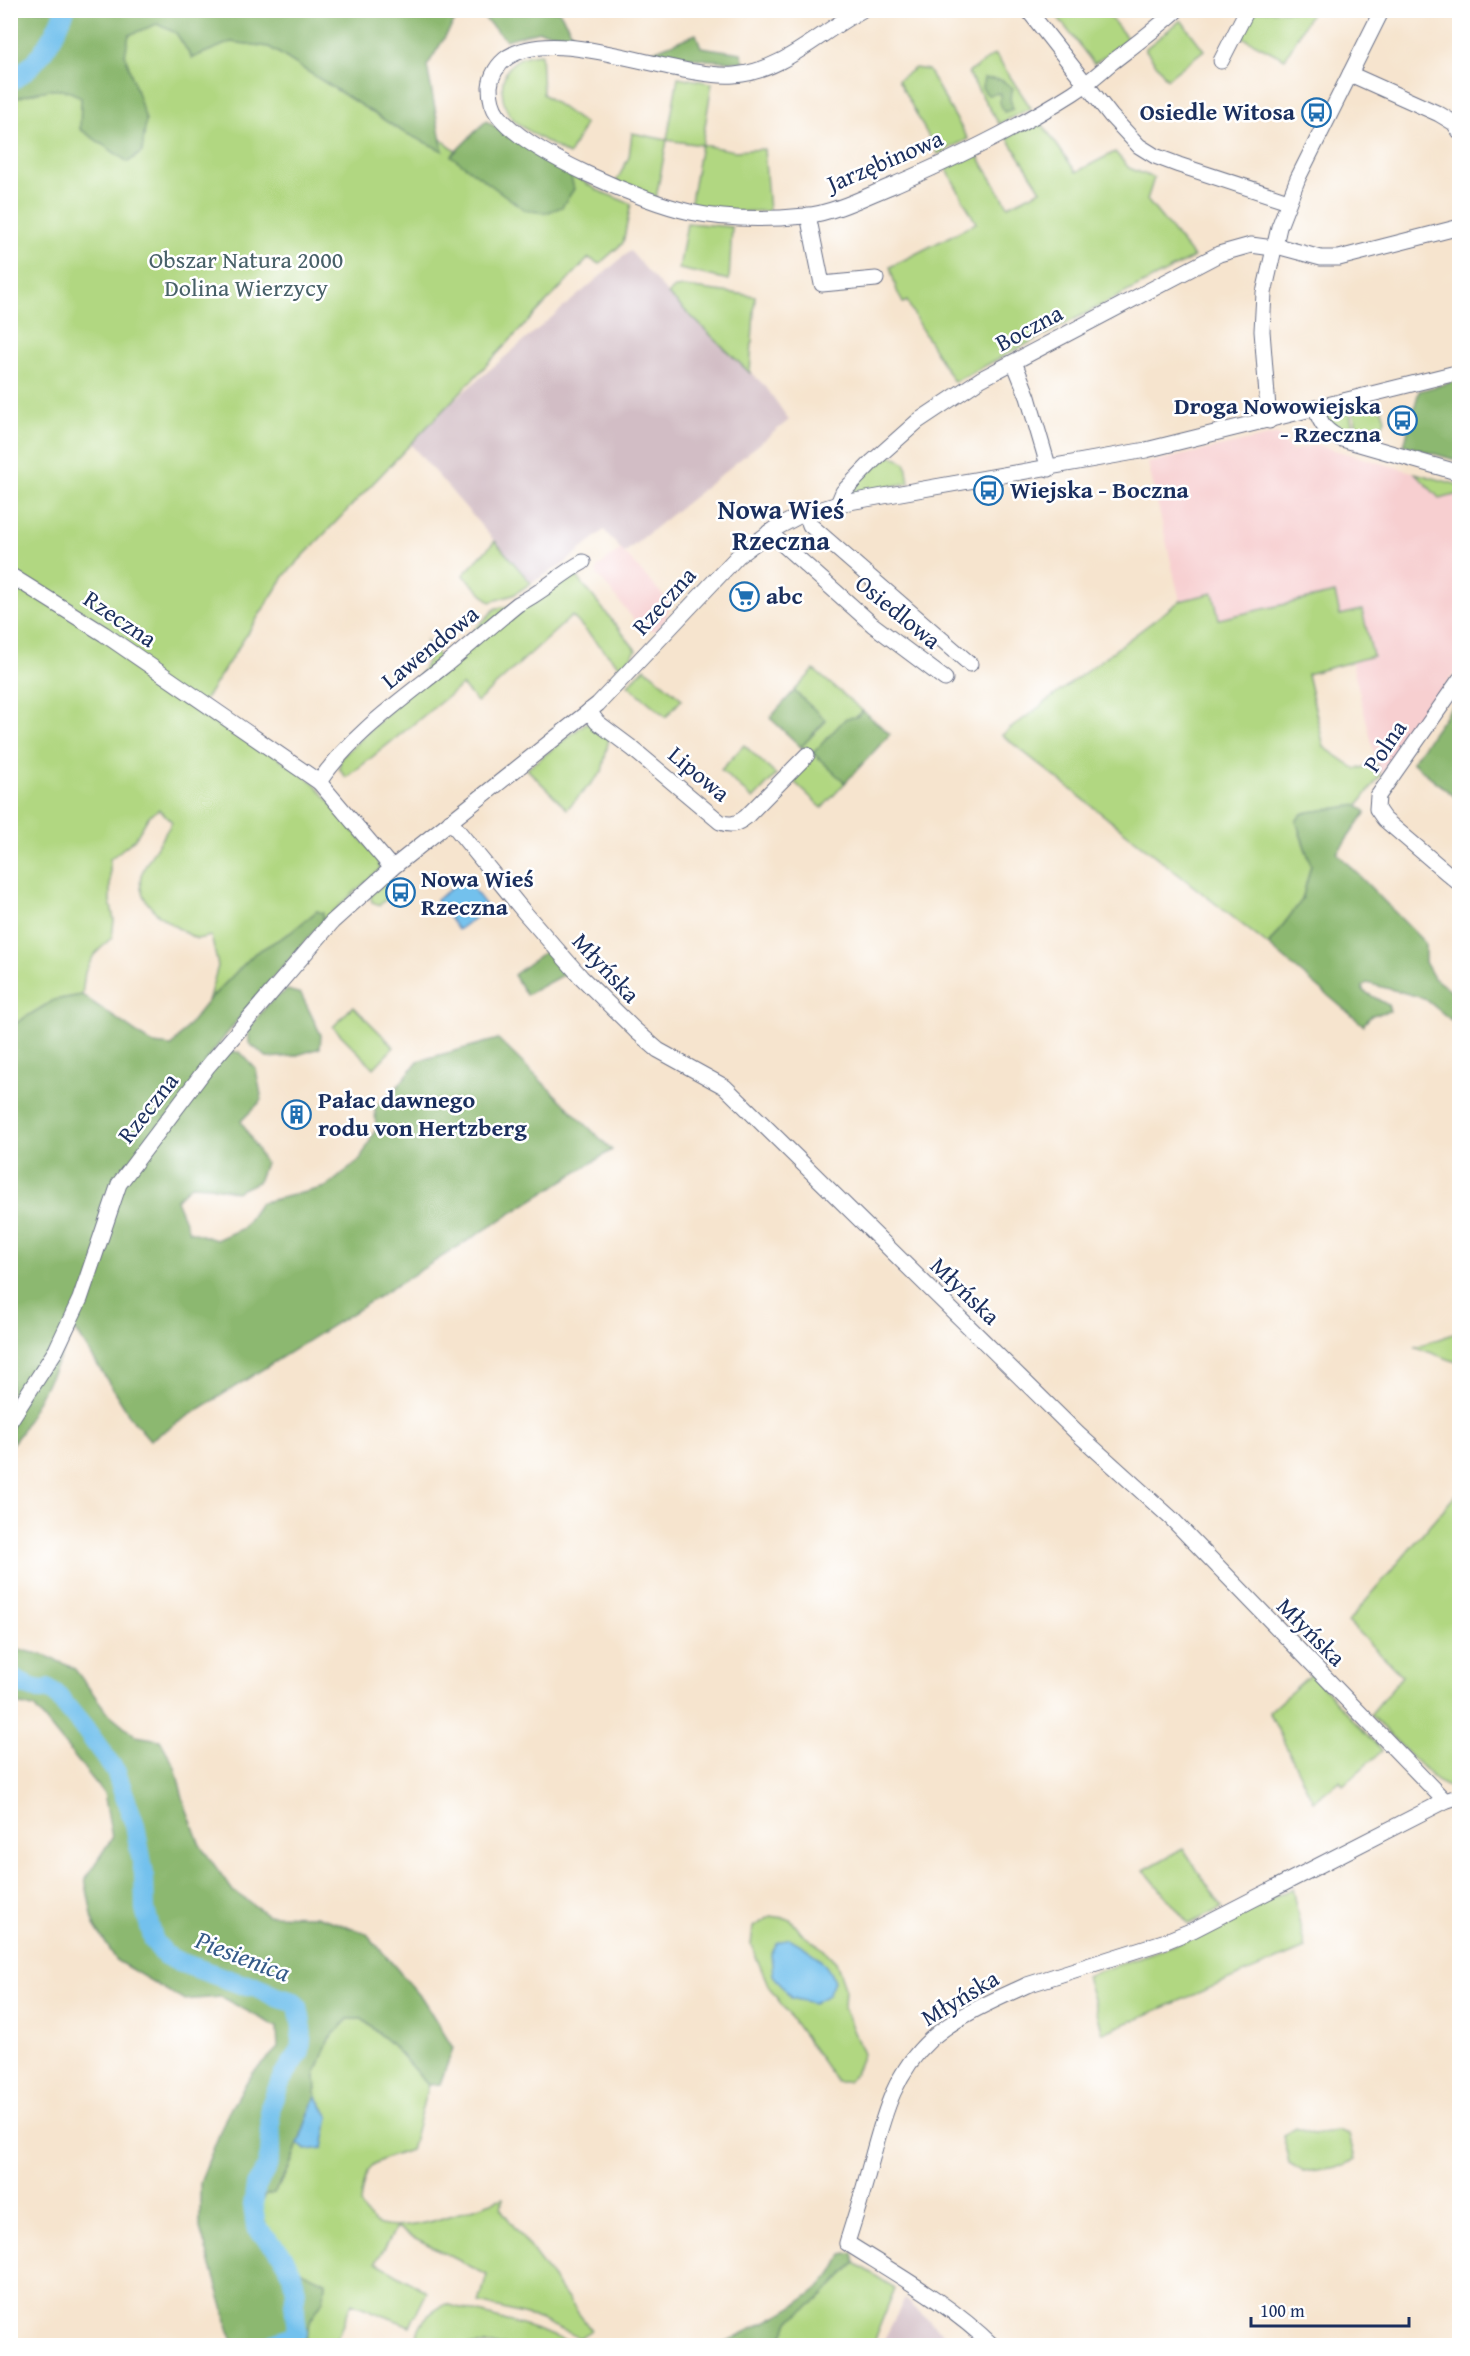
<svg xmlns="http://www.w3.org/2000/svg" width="1470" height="2356" viewBox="0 0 1470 2356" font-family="'Gentium Book Plus',serif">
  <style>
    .built { fill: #f7cfd0 }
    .industrial { fill: #d2bdc5 }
    .green { fill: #b1d781; stroke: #668370; stroke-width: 1.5 }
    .forest { fill: #8cb86f; stroke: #547466; stroke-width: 1.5 }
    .water { fill: #73c1ed; stroke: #4778a6; stroke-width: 1.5 }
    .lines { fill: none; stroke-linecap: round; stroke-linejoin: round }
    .river { stroke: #73c1ed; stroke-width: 20 }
    .minor-casing { stroke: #686e85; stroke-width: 17 }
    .minor { stroke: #fff; stroke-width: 15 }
    .labels { text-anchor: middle; stroke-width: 5; stroke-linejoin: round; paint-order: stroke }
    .poi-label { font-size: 24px; font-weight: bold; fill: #1b2f5e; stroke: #fff; text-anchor: start }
    .street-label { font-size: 24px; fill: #1b2f5e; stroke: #fff }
    .park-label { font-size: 24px; fill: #486168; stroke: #fff }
    .water-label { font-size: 26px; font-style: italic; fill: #355b89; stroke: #fff }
    .quarter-label { font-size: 27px; font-weight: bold; fill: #1b2f5e; stroke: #fff }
  </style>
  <rect width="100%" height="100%" fill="#fff"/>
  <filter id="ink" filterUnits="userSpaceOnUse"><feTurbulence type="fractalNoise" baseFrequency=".0167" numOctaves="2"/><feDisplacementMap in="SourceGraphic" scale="12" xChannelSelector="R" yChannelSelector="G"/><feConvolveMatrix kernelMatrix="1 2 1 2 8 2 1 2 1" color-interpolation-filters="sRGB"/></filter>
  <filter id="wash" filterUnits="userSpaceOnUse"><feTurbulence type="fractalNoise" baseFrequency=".008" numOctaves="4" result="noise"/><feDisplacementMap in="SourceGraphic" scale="24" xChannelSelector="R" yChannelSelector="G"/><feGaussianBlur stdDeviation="1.35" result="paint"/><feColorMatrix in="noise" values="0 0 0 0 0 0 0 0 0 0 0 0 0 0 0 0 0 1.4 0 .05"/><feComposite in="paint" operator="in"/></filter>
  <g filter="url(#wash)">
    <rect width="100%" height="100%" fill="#f6e4ce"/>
    <g class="built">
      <polygon points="1277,434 1292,451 1316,445 1459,485 1459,667 1380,776 1335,594 1219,619 1213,593 1180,601 1148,463"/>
      <polygon points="621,549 670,603 666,619 655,631 641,628 597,574 597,568"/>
    </g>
    <g class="industrial">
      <polygon points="630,251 668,294 766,387 789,420 624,553 604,530 565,563 531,583 407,440"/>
      <polygon points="905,2299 956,2345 881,2345"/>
    </g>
    <g class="green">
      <path d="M11,11L418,32L437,136L538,212L570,173L597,190L631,204L623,243L599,264L589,258L285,575L202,704L313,782L378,859L380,869L323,921L317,911L290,933L255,953L208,1001L218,966L211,936L197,939C175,927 135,907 141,876C143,866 166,833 172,822L159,809L149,816L135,839L110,859V901L114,920L112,937L94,955L85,972L82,995L54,1000L13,1025L11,1024Z"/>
      <polygon points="1053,11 1105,11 1128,39 1094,64"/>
      <polygon points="1254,11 1312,11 1285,59 1242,37"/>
      <polygon points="1181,20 1204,50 1167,79 1145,49"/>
      <path d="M541,54L543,94L585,124L569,155C553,145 526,132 514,120C500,106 498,79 511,65C519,56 531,55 541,54Z"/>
      <polygon points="995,54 1031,108 999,124 968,73"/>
      <polygon points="915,68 928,70 968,139 938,154 898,80"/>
      <polygon points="678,77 712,83 702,145 735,151 764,149 769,211 731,212 690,207 701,145 667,140 656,198 616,182 629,157 632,133 667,140"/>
      <polygon points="1040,121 1076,172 1115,152 1129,168 1154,178 1147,200 1194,257 954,382 919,325 907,301 903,303 897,291 890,267 976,223 946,168 976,153 1008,206 1041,190 1007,137"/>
      <polygon points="687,223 732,227 729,280 679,269"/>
      <polygon points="685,287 755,296 750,373 668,294 675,288"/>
      <polygon points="1370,404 1382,410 1385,419 1379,434 1368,437 1359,433 1353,412 1355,408"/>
      <polygon points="1340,408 1341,411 1350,412 1354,435 1338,433 1326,418 1332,411"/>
      <polygon points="889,456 898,458 906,464 909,483 854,493 851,487"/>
      <polygon points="1415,473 1459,485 1459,494 1440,499"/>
      <polygon points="495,541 531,583 513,595 490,602 463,575"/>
      <path d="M574,573L636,650L622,669L572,616L477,702L462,685L346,778L339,768L341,758C365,734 417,690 428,659C430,654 427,646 426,641L443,661L496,608L521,605Z"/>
      <polygon points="1213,593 1219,619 1335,593 1340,615 1362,610 1373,656 1307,674 1324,747 1356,769 1377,764 1380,776 1358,805 1302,814 1299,831 1311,865 1302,900 1268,945 1002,735 1180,601"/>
      <polygon points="645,668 682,699 666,717 628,685"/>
      <polygon points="814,670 863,711 814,753 845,783 822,808 790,778 813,753 801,747 826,721 794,691"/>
      <polygon points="587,722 609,738 602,772 567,809 527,769"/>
      <polygon points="744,745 776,775 753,799 721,770"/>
      <polygon points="393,875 388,897 380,905 372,902 370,895"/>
      <polygon points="353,1006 394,1047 374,1068 333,1027"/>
      <polygon points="1459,1332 1459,1363 1415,1347"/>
      <polygon points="1459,1491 1459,1790 1456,1791 1436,1781 1370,1715 1402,1676 1348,1622"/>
      <polygon points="1311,1674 1382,1751 1343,1785 1340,1781 1313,1801 1269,1712"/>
      <polygon points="1183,1848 1222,1908 1189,1924 1144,1870"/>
      <polygon points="1292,1888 1305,1948 1103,2033 1086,1976 1199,1936"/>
      <polygon points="771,1916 790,1919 803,1935 822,1948 836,1962 845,1987 844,2008 863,2054 855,2074 848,2082 837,2082 769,1987 751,1945 753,1927"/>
      <path d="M348,2019H362L391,2044L428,2085L411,2150C372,2163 365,2160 360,2204C363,2209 367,2216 371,2220C394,2241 476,2207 503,2198L501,2209L591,2330L579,2338L534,2317L479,2303L487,2275L396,2228L376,2262L427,2292L410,2326L352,2303L334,2345H296L305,2340L311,2318L323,2301L325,2283L297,2269L269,2232L259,2208L266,2195C285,2189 292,2160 298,2144L306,2150L329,2117L316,2096L315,2075L329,2039Z"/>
      <polygon points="1296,2128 1312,2134 1337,2131 1349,2135 1355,2159 1344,2166 1304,2172 1289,2163 1283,2136"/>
      <polygon points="855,2263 895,2288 872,2345 795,2345 783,2335 789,2321 818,2300"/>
      <path d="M446,2304C490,2316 534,2327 576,2345H417C415,2324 428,2313 446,2304Z"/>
    </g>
    <g class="forest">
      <path d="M11,10L461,11L427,66L443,151L403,132L269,47L231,42L192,58L176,33L157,24L129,35L125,55L146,120L142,152L128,162L80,129L81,98C61,82 33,93 11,100Z"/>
      <polygon points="477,11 559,11 574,36 539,31 506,40"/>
      <polygon points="696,34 701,47 741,53 744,62 708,60 651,52"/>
      <polygon points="984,78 1001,80 1013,88 1010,98 1013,109 1004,112 1000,103 1000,93 988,95 982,88"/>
      <polygon points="486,121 570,173 574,189 562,207 546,213 525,210 451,156"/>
      <polygon points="1459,380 1459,461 1404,445 1419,391"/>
      <polygon points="794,691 826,720 801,747 770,718"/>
      <polygon points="1459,696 1460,790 1455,797 1412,762"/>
      <polygon points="863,711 890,734 845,783 813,753 846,718 856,717"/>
      <polygon points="1358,805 1366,812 1337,853 1425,943 1425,962 1434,978 1456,995 1459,1001 1459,1020 1451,1020 1424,998 1367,983 1363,986 1363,991 1388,1005 1390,1011 1372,1015 1363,1025 1268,945 1302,900 1311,865 1296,821 1302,814 1308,812"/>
      <polygon points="317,911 323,913 323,921 254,999 205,1062 229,1052 240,1052 256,1069 262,1100 241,1121 265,1163 258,1182 236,1192 210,1186 191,1185 176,1200 189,1231 216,1240 243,1228 260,1203 326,1187 360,1160 376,1129 375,1107 395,1090 418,1061 498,1039 612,1150 150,1440 131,1418 75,1329 20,1434 11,1445 11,1024 13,1025 54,1000 82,995 153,1044 172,1046 208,1001 255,953 290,933"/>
      <polygon points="547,950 568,972 526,995 514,975"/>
      <polygon points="287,990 301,994 321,1035 320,1048 294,1056 268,1058 249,1043 248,1029 269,1003"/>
      <polygon points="11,1648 44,1655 74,1668 107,1712 136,1736 160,1740 175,1767 185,1805 200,1845 233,1891 268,1915 316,1916 366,1933 422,1998 453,2048 440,2084 428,2085 391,2044 362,2019 348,2019 329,2039 315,2075 316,2096 288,2170 274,2193 266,2195 259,2208 269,2232 297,2269 325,2282 323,2301 311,2319 305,2340 296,2345 234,2345 200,2228 200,2182 228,2112 253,2073 278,2048 277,2027 221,1997 183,2000 117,1961 94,1925 85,1879 112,1838 104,1793 34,1707 11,1704"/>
      <path d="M853,2253L855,2263L818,2300L789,2321L783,2335L762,2345L716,2346C751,2330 801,2307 828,2279C834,2273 838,2263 842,2255Z"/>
    </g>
    <g class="water">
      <polygon points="465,878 488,908 458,930 436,900"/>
      <path d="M789,1938C810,1950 825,1958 834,1981L828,1995L814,2003L791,1998L773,1975L771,1954L777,1943Z"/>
      <polygon points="316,2096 329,2117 323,2148 306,2150 298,2144"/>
    </g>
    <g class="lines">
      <g class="river">
        <path d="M10,81C37,67 54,38 65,10"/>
        <path d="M10,1677C21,1683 36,1693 48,1689L56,1694L89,1734L116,1772L135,1825L144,1874L145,1910L154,1941L165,1955L179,1962L241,1984L255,1986L276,1997L294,2002L298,2006L302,2028L300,2052L282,2078L270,2107L271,2149L267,2167L256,2186L253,2205L256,2227L283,2256L292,2274L296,2291L294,2304L297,2331C289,2341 279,2338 271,2346"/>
      </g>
    </g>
  </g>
  <g filter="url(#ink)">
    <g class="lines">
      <defs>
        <g id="minor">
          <path d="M862,10C820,32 782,72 734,75C672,79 560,24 508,57C498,64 491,75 490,87C490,97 492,107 498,115C527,153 643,202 690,212C728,220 766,220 805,216C837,212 866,196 896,184C956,158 1018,128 1073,93C1087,84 1099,73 1111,63C1133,46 1156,29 1177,10"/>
          <polyline points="1028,10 1111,116 1139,146 1155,156 1179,165 1288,201"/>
          <polyline points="1221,61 1247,10"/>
          <polyline points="1350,74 1439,114 1454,123 1460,132"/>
          <polyline points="808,215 822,284 876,279"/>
          <polyline points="1273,245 1321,258 1339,258 1460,227"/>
          <polyline points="1014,362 1028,397 1049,469"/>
          <path d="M1316,409C1321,426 1327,432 1342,439L1460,473"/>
          <polyline points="1269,421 1262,331 1264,293 1279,227 1298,178 1382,10"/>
          <polyline points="838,504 843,492 873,461 918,421 981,379 1219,254 1251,245 1273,248"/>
          <polyline points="806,514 810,525 970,664"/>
          <polyline points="769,532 873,625 945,679"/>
          <polyline points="10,575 104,634 319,782 392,868"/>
          <polyline points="1460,679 1378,796 1377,809 1384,819 1460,884"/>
          <path d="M589,711L597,722L633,749L720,822C731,826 737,824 746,817L807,755"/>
          <path d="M319,782C351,735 400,701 444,666C469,646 493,624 518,604C542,593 560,574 583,562"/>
          <polyline points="450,821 525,913 581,977 635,1030 658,1050 725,1087 1078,1434 1172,1519 1445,1801"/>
          <polyline points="10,1421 56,1350 80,1299 119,1184 208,1066 332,922 392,868 598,704 738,556 774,529 797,517 838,504 1146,450 1460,372"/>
          <path d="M993,2346C950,2304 896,2274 847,2243C854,2220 862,2196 868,2173C882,2123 891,2075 931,2039C958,2015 995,2000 1027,1985L1166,1941L1193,1930L1445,1801L1460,1796"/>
        </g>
      </defs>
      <use href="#minor" class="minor-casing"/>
      <use href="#minor" class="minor"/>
    </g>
  </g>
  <defs>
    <symbol id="bus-ring" viewBox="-11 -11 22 22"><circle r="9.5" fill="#fff" stroke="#1f6fb2" stroke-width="1.5"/><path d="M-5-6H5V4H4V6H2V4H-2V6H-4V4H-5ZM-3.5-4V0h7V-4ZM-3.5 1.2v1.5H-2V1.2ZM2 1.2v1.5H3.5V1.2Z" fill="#1f6fb2"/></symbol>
    <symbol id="supermarket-ring" viewBox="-11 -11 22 22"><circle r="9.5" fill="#fff" stroke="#1f6fb2" stroke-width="1.5"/><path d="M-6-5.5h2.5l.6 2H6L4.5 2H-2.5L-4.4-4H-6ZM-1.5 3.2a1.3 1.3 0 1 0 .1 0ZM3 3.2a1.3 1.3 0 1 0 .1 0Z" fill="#1f6fb2"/></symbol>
    <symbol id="building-ring" viewBox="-11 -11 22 22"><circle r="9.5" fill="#fff" stroke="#1f6fb2" stroke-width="1.5"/><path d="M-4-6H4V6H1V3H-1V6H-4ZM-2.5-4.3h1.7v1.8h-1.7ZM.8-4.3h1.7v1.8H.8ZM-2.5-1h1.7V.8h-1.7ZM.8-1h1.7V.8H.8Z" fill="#1f6fb2"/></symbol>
  </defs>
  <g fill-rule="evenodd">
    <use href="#bus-ring" x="1300" y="96" width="33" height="33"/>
    <use href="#bus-ring" x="1386" y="404" width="33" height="33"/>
    <use href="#bus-ring" x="972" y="474" width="33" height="33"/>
    <use href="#supermarket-ring" x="728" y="580" width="33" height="33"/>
    <use href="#bus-ring" x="384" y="876" width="33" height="33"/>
    <use href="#building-ring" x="280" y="1098" width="33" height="33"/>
  </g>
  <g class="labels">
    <g class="poi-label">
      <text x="1295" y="120" text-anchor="end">Osiedle Witosa</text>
      <text x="1381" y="414" text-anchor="end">Droga Nowowiejska<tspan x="1381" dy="28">- Rzeczna</tspan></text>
      <text x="1010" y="498">Wiejska - Boczna</text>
      <text x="766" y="604">abc</text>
      <text x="421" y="887">Nowa Wieś<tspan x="421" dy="28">Rzeczna</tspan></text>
      <text x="318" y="1108">Pałac dawnego<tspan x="318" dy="28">rodu von Hertzberg</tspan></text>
    </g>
    <g class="street-label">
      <text transform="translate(885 161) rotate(-23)" y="8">Jarzębinowa</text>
      <text transform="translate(1029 328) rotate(-28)" y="8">Boczna</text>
      <text transform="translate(664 601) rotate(-48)" y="8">Rzeczna</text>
      <text transform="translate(898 612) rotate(39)" y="8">Osiedlowa</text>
      <text transform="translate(120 619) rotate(34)" y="8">Rzeczna</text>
      <text transform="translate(430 647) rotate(-39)" y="8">Lawendowa</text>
      <text transform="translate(1385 746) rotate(-56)" y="8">Polna</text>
      <text transform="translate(699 774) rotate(40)" y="8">Lipowa</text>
      <text transform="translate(606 968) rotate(47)" y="8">Młyńska</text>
      <text transform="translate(148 1108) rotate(-52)" y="8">Rzeczna</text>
      <text transform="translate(965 1291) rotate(44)" y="8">Młyńska</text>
      <text transform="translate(1311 1632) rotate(45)" y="8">Młyńska</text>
      <text transform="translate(960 1998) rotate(-31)" y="8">Młyńska</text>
    </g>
    <g class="park-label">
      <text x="246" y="268">Obszar Natura 2000<tspan x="246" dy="28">Dolina Wierzycy</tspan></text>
    </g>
    <g class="water-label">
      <text transform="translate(243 1956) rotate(21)" y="9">Piesienica</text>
    </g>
    <g class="quarter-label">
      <text x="781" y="519">Nowa Wieś<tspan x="781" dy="31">Rzeczna</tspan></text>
    </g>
  </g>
  <rect width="1470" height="2356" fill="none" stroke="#fff" stroke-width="36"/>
  <path d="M1251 2317v9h158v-9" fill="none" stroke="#1b2f5e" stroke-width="3"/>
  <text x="1260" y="2317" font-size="18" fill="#1b2f5e" stroke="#ffffff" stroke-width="4.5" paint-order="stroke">100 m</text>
</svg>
